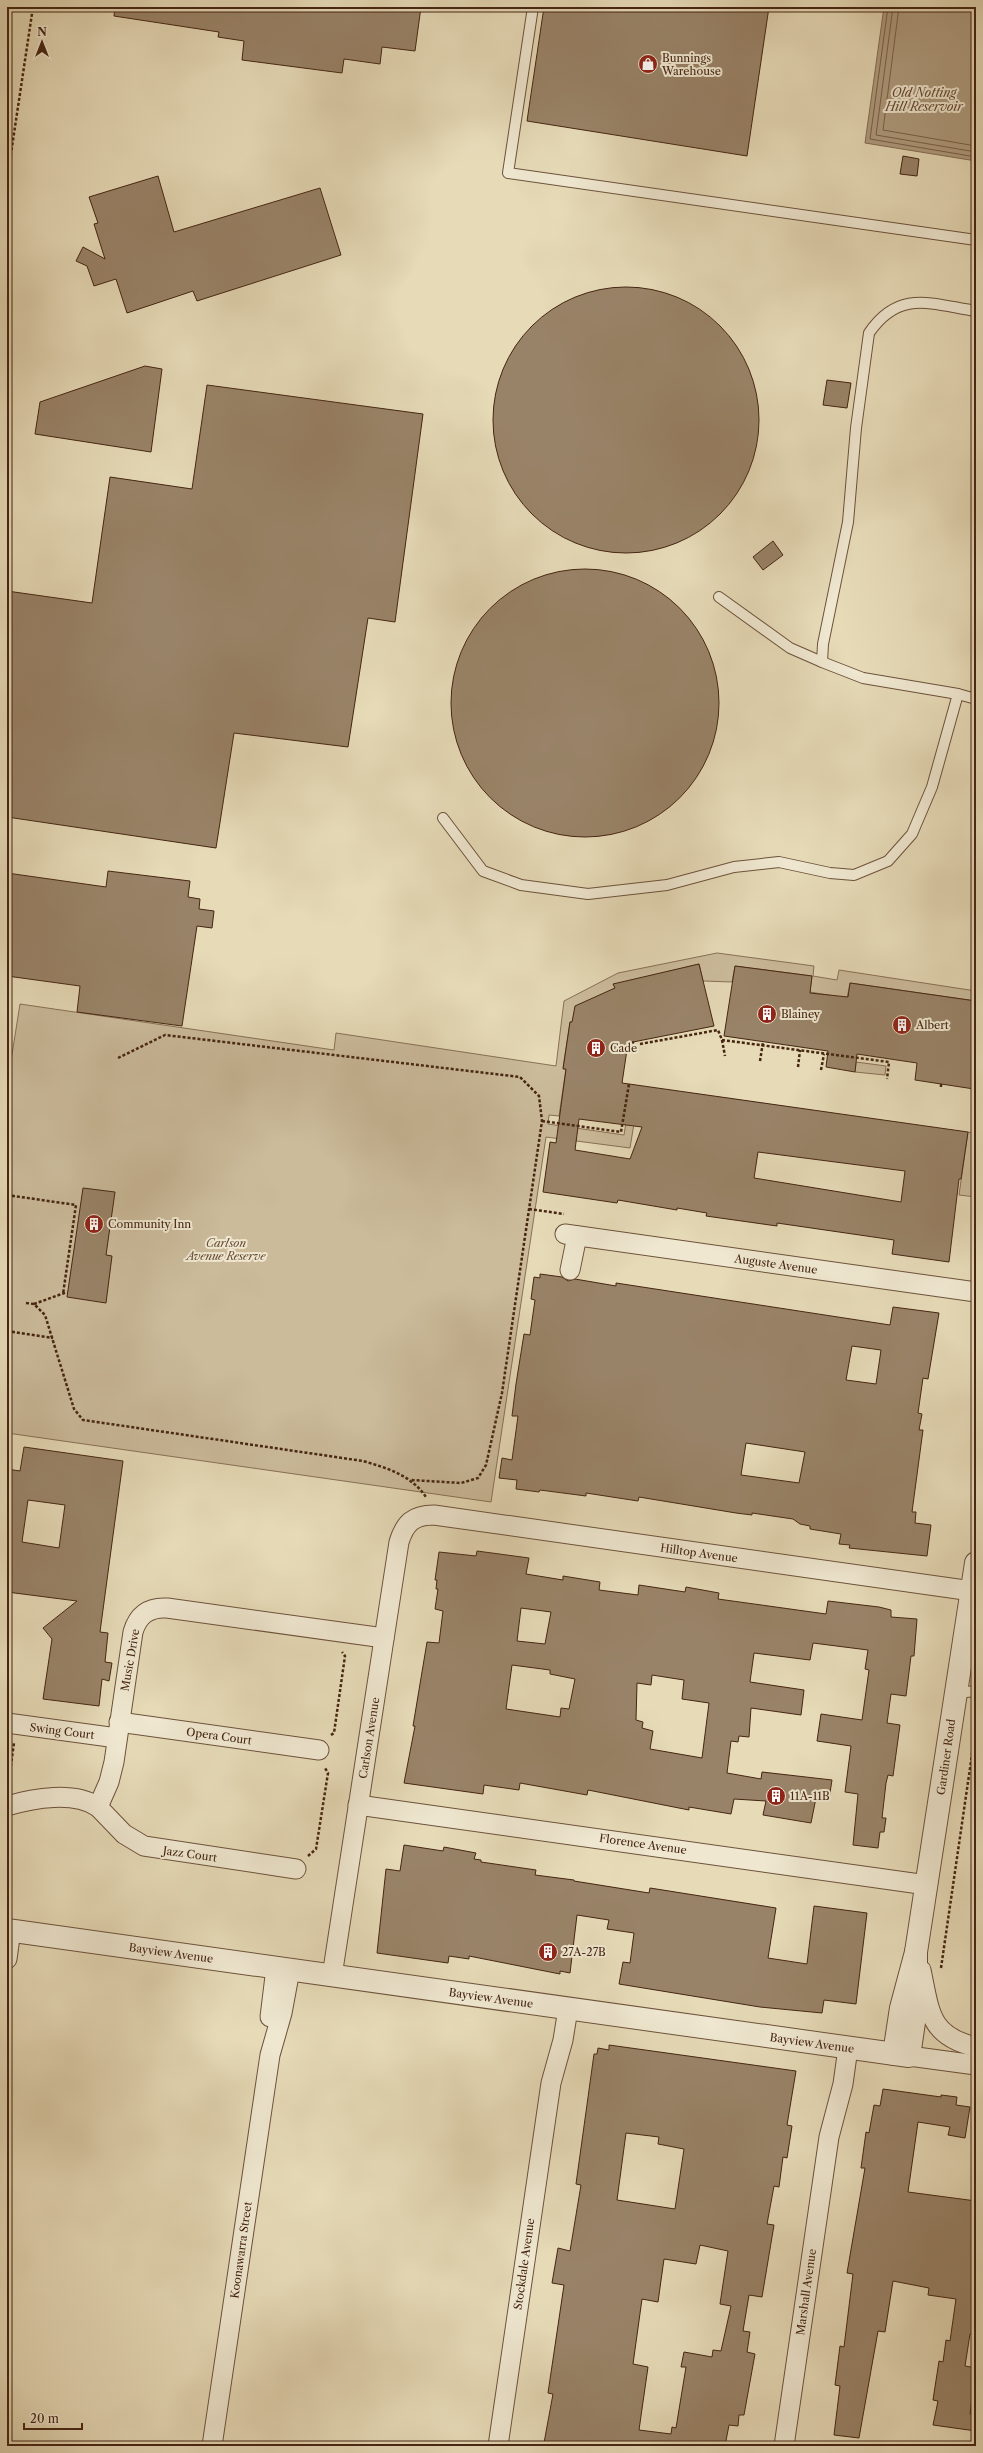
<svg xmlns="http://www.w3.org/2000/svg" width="983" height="2453" viewBox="0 0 983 2453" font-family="'Libre Caslon Text',serif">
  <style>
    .green { fill: #cbbb9b; stroke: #887056 }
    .water { fill: #af9c7f; stroke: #856c53 }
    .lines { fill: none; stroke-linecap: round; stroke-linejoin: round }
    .shore { stroke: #7a6048; stroke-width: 1 }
    .building { fill: #998368; stroke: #452512; fill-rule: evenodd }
    .service-casing { stroke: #6d523b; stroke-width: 12 }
    .minor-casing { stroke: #6d523b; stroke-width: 21 }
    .tertiary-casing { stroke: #6d523b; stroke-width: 24 }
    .path { stroke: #452512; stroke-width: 2.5; stroke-dasharray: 3 2; stroke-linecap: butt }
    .service { stroke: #efe7d0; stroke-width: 10 }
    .minor { stroke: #efe7d0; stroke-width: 19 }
    .tertiary { stroke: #efe7d0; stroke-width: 22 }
    .labels { text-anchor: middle; stroke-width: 4; stroke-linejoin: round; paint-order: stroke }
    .poi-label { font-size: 11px; fill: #452512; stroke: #efe7d0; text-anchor: start }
    .park-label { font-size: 11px; font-style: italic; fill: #664a34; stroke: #efe7d0 }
    .street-label { font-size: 11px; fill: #452512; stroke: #efe7d0 }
    .water-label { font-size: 12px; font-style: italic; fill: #654933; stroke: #efe7d0 }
  </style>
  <rect width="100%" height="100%" fill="#e6dab7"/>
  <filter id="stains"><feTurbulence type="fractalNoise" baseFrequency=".005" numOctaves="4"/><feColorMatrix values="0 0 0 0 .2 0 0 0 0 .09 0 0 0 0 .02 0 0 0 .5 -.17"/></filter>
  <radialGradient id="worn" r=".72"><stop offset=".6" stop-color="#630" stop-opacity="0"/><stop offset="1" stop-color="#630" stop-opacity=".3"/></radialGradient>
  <g class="green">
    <polygon points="717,953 814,966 813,976 837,980 839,970 976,991 976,1001 850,983 847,998 810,992 812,976 735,966 732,982 703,981 699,964 614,985 615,988 572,1022 570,1022 563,1068 566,1069 559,1116 549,1115 548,1124 624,1135 630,1097 638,1099 630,1148 546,1137 491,1502 7,1433 7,1086 20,1004 334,1050 336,1033 556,1066 564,1001 618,973"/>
    <polygon points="856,1062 886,1066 885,1075 855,1072"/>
    <polygon points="974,1127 976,1128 976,1197 959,1195 968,1132 973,1133"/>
  </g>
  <polygon class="water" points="884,7 976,7 976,161 865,143"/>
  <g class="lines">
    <g class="shore">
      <polyline points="888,7 870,139 976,157"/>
      <polyline points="893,7 876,135 976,152"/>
      <polyline points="899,7 883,130 976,146"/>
    </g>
  </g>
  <g class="building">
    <polygon points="115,7 421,7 415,51 382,47 380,64 344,59 342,73 242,60 244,41 218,37 219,32 114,16"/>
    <polygon points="544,7 769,7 747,156 527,121"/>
    <polygon points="903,156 919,159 917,176 900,174"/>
    <polygon points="158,176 174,232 320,188 341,255 197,301 193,291 127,313 116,279 94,286 87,266 76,261 83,247 105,259 94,224 98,223 89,197"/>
    <circle cx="626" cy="420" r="133"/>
    <polygon points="145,366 162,369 151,452 35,434 40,402"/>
    <polygon points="827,380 851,383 847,408 823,405"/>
    <polygon points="207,385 423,414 395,622 368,618 348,747 234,733 216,848 7,817 7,591 92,603 110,477 192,489"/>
    <polygon points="773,541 783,555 763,570 753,557"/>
    <circle cx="585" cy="703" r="134"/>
    <polygon points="108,871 190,881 188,897 200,899 199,909 214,911 212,928 197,926 182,1026 77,1012 80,986 7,976 7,873 106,887"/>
    <path d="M699,964L714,1026L628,1043L622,1083L968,1132L961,1179H959L949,1262L892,1254L894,1240L777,1223V1226L706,1216L707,1213L677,1208V1210L618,1200L617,1203L543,1192L550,1142L556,1143L566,1069H563L570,1022H572L575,1006L615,988L613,984ZM579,1119L642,1127L630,1159L575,1150ZM758,1152L905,1171L901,1202L754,1178Z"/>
    <polygon points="735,966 812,976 810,993 848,997 850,983 976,1001 976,1073 974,1089 915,1080 917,1063 857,1054 855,1072 826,1067 828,1051 724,1036"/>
    <polygon points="83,1188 115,1192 106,1255 112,1256 106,1303 67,1297"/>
    <path d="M540,1274L562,1277L568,1281L575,1279L616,1286V1283L890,1325L893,1307L939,1313L928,1379L923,1378L918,1413L922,1414L919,1430H923L912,1512H916L915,1523L931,1525L927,1556L849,1548L850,1545L839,1544L841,1534L810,1529V1526L800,1524L793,1519L752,1513V1515L736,1513L639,1497L638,1501L586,1493V1496L540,1490L539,1492L516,1489L517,1480L499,1478L502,1458L512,1460L518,1416H512L516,1384L524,1334L530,1335L535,1300L531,1299L534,1277L540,1278ZM852,1346L881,1350L876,1384L846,1380ZM746,1443L805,1452L799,1483L741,1475Z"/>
    <path d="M24,1447L123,1461L100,1632L108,1633L105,1662L112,1663L109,1681L102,1679L99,1706L43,1699L52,1639L43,1628L77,1601L7,1592V1469L20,1471ZM28,1500L65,1505L59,1548L22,1542Z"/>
    <path d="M477,1551L529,1558L526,1574L563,1580V1576L600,1582L599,1590L638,1595L639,1585L685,1592L686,1587L719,1593L718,1599L826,1614L828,1601L879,1607L891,1610V1617L917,1619L914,1656H911L906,1696L891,1694L887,1723L900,1725L893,1776L888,1775L886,1783L882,1818H886L884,1832H880L878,1848L853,1845L858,1794L845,1792L851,1746L817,1741L821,1714L862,1720L869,1670L865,1669L868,1650L813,1643L810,1660L754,1653L750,1682L804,1690L801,1715L751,1708L749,1737L739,1736L738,1742L731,1741L727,1773L761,1779L762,1772L832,1780L829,1799L816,1798L811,1823L763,1815L766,1801L734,1799L731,1814L689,1807V1810L588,1790L587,1795L520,1783L519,1790L484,1785L483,1794L404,1783L415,1726H413L427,1642L439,1643L443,1611L435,1609L438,1589H436L437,1580H435L439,1552L476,1556ZM521,1608L551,1612L545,1644L517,1641ZM512,1665L550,1670V1674L575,1679L569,1709L561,1708L560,1717L506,1709ZM652,1675L684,1680L682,1699L709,1703L702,1758L650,1749L653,1731L642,1728L643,1722L636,1720L637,1683L651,1685Z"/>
    <polygon points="404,1845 443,1851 444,1847 476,1853 474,1859 481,1860 481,1862 536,1870 535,1875 574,1880 574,1881 649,1893 650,1888 776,1908 768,1958 807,1964 814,1906 867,1913 856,2004 824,2000 822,2013 760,2007 619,1984 623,1962 630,1963 634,1933 607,1929 609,1920 577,1915 570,1973 560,1971 560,1974 469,1956 469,1959 449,1956 448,1963 377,1953 386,1869 400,1871"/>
    <path d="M609,2045L796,2071L787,2125L792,2126L787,2158L783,2157L779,2187L774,2186L767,2224L774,2225L762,2297L749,2295L743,2331L750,2332L747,2352L755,2354L744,2415H739L738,2426L729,2425L725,2446H560L544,2443L553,2394L548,2393L564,2285L552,2283L558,2248L570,2251L581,2185L576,2184L594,2054H597L598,2048L609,2050ZM626,2133L659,2137L658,2144L684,2149L675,2209L617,2200ZM700,2245L728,2251L720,2304L731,2306L721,2351L713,2350L712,2357L684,2352L681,2367H686L676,2428L672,2427L671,2434L639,2430L648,2367L633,2364L642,2299L658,2302L664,2259L696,2264Z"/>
    <polygon points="883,2089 941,2097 941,2095 957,2097 956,2105 970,2107 965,2138 948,2135 950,2127 918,2122 908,2192 976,2201 976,2335 970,2334 965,2366 976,2368 970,2414 976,2415 976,2431 933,2425 938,2401 933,2400 939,2361 943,2362 946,2340 950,2341 956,2299 928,2295 929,2288 893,2281 885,2332 878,2331 859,2438 834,2435 840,2386 835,2385 840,2346 844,2347 853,2274 847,2273 865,2168 861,2168 866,2132 869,2133 874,2105 880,2106"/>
  </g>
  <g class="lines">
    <defs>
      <g id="service">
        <polyline points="533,7 508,173 976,240"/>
        <path d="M976,311C931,304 899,289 869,333L856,428L848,522L823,644L822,662L863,678L958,694L976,699"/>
        <polyline points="719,597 790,648 822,662"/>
        <polyline points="443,818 483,871 521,885 588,894 667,885 734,867 779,862 830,873 854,875 888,861 912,834 932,787 958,694"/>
        <polyline points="956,1693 976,1691"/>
      </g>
      <g id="minor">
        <polyline points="565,1234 976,1292"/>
        <polyline points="570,1270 577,1236"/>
        <polyline points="119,1722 319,1750"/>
        <polyline points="7,1723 117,1738"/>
        <polyline points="358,1805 927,1885"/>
        <path d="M7,1806C34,1798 74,1791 98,1807L109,1782L114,1762L133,1632C138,1615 149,1607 167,1608L384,1638"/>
        <polyline points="98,1807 124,1834 144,1846 296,1869"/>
        <polyline points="7,1959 11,1930"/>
        <path d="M921,1970C930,2012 929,2036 976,2047"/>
        <path d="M332,1976L399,1542C405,1523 413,1515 434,1515L972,1591"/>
        <polyline points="270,2017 276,1968"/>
        <polyline points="909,2056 976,2065"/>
        <polyline points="212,2446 270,2055 282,2013 290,1970"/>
        <polyline points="498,2446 551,2083 563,2040 568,2009"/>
        <polyline points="784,2446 829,2137 843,2084 848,2048"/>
      </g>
      <g id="tertiary">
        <polyline points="7,1930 909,2056 916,2009 916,1952"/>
        <polyline points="894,2054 901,2008 916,1952 976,1563"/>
      </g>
    </defs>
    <use href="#service" class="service-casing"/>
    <use href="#minor" class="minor-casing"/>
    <use href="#tertiary" class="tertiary-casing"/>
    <g class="path">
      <polyline points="7,180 33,7"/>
      <polyline points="722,1040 725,1056"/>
      <polyline points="632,1042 634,1043"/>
      <polyline points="640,1044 718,1030 722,1040 889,1062 887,1079"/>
      <polyline points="118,1058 165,1035 520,1077 539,1096 542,1121 502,1393 486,1465 478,1478 461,1483 411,1480"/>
      <polyline points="760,1061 763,1042"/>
      <polyline points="798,1067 800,1050"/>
      <polyline points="821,1070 824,1054"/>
      <polyline points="941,1087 941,1084"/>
      <polyline points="542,1121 621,1132 629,1084"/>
      <polyline points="7,1195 76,1205 63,1294"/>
      <polyline points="529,1209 564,1214"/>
      <path d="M26,1303L34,1304L45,1315L74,1409L83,1420L363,1461C387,1468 411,1475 426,1497"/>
      <polyline points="34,1304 67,1292"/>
      <polyline points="7,1331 53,1338"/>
      <polyline points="331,1735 334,1733 345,1656 342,1652"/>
      <polyline points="8,1786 14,1743"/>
      <polyline points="308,1856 316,1849 328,1773 325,1768"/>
      <polyline points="941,1968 976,1727"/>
    </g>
    <use href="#service" class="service"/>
    <use href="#minor" class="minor"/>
    <use href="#tertiary" class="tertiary"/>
  </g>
  <defs>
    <symbol id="shop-disc" viewBox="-11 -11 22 22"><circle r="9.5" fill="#8f2418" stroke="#efe7d0"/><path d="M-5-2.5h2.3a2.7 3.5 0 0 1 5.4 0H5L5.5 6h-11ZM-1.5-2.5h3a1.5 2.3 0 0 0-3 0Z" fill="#fff"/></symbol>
    <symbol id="building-disc" viewBox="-11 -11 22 22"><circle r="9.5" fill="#8f2418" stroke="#efe7d0"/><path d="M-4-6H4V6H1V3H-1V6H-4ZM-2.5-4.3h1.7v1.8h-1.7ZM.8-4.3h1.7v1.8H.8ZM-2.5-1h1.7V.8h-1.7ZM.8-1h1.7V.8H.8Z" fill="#fff"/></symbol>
  </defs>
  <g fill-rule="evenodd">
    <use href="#shop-disc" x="637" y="53" width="22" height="22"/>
    <use href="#building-disc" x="756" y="1003" width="22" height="22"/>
    <use href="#building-disc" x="891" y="1014" width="22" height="22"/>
    <use href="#building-disc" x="585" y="1037" width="22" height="22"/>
    <use href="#building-disc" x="83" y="1213" width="22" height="22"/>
    <use href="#building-disc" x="765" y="1785" width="22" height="22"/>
    <use href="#building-disc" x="537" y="1941" width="22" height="22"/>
  </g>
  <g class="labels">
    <g class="poi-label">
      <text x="662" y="62">Bunnings<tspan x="662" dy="13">Warehouse</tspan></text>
      <text x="781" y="1018">Blainey</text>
      <text x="916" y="1029">Albert</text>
      <text x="610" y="1052">Cade</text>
      <text x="108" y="1228">Community Inn</text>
      <text x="790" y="1800">11A-11B</text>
      <text x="562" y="1956">27A-27B</text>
    </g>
    <g class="park-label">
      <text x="226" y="1247">Carlson<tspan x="226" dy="13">Avenue Reserve</tspan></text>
    </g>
    <g class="street-label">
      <text transform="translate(776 1264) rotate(8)" y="4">Auguste Avenue</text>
      <text transform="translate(699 1553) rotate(8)" y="4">Hilltop Avenue</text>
      <text transform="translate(130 1660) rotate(-80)" y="4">Music Drive</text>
      <text transform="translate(62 1731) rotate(7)" y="4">Swing Court</text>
      <text transform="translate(219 1736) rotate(8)" y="4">Opera Court</text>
      <text transform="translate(369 1738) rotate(-81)" y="4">Carlson Avenue</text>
      <text transform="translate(946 1757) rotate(-82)" y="4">Gardiner Road</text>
      <text transform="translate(643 1844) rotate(8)" y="4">Florence Avenue</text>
      <text transform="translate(190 1854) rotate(8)" y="4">Jazz Court</text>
      <text transform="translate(171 1953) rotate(8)" y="4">Bayview Avenue</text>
      <text transform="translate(491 1998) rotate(8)" y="4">Bayview Avenue</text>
      <text transform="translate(812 2043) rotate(8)" y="4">Bayview Avenue</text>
      <text transform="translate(241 2250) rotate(-82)" y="4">Koonawarra Street</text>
      <text transform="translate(524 2264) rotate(-82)" y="4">Stockdale Avenue</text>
      <text transform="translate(806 2292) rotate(-82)" y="4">Marshall Avenue</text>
    </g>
    <g class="water-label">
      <text x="924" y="97">Old Notting<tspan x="924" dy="14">Hill Reservoir</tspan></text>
    </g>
  </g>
  <rect width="983" height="2453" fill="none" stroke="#e6dab7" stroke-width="24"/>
  <rect x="8" y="8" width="967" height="2437" fill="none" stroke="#452512" stroke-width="2"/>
  <rect x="12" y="12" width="959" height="2429" fill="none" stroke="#452512"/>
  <g transform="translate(42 42)" stroke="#efe7d0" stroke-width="3" paint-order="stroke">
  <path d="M0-3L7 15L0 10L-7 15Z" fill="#452512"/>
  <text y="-6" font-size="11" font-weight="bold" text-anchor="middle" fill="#452512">N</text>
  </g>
  <path d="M24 2423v6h58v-6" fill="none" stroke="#452512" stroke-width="2"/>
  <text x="30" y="2423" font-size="12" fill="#452512" stroke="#efe7d0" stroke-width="3" paint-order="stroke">20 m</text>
  <rect width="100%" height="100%" filter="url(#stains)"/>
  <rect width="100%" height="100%" fill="url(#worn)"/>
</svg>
